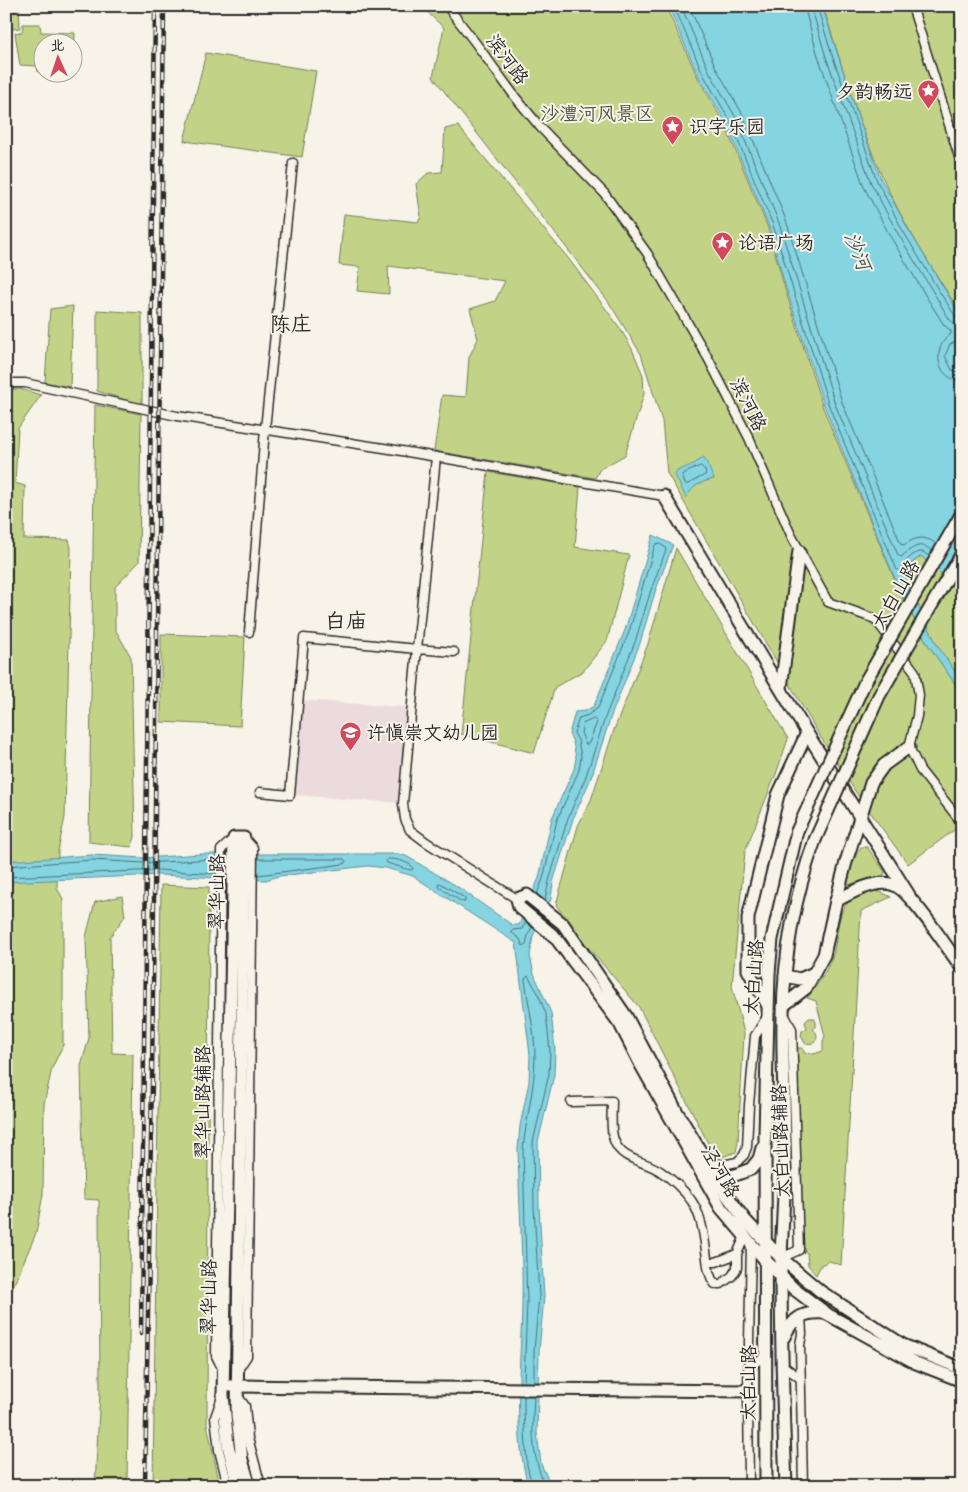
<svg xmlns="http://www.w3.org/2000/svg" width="968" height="1492" viewBox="0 0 968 1492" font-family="'Architects Daughter','LXGW WenKai TC',sans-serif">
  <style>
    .built { fill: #ecdbdd }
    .green { fill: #c2d387; stroke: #767f59 }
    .water { fill: #85d4e2; stroke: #619099 }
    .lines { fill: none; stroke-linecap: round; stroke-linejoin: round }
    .shore { stroke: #4f6f74; stroke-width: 1 }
    .street-casing { stroke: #2b2b2b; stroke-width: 11 }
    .secondary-casing { stroke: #2b2b2b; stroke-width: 15 }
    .street { stroke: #f7f3e8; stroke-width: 8 }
    .secondary { stroke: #f7f3e8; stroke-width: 11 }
    .rail-casing { stroke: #2b2b2b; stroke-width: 4.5 }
    .rail { stroke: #f7f3e8; stroke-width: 2.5; stroke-dasharray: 8; stroke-linecap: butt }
    .secondary-bridge-casing { stroke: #2b2b2b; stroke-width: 15; stroke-linecap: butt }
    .secondary-bridge { stroke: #f7f3e8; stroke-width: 11 }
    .labels { text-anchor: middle; stroke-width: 4; stroke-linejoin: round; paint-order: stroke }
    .street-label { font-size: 19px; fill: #2b2b2b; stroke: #f7f3e8 }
    .poi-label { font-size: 19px; fill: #2b2b2b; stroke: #f7f3e8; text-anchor: start }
    .park-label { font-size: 19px; fill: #515542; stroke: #f7f3e8 }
    .water-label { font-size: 20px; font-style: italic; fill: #425559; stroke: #f7f3e8 }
    .quarter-label { font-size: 21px; fill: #2b2b2b; stroke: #f7f3e8 }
  </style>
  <rect width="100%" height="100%" fill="#f7f3e8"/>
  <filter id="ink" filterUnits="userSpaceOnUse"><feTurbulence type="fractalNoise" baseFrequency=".02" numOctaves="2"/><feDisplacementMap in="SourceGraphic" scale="10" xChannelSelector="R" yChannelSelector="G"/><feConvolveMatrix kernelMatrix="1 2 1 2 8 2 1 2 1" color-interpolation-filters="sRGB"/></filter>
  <g filter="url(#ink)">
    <polygon class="built" points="301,700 406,707 398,803 293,795"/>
    <g class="green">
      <polygon points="6,6 19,6 20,28 6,30"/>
      <polygon points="421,6 666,6 667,9 698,78 724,123 768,228 785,289 823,408 902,597 927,643 962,694 962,834 957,828 908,864 859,797 818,733 667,473 662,421 641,354 608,301 433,77 444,28"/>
      <path d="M823,6H962V316C934,270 903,225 882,176C858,122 841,63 823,6Z"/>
      <polygon points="23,24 40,24 41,32 75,33 73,75 44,73 72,72 72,42 42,42 42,72 38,72 37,66 20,65 15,33 22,32"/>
      <polygon points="206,53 316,71 302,157 184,141"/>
      <polygon points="458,126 568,258 620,328 632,349 643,375 644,394 625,455 600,469 595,478 434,451 442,395 466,397 469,357 478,339 470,309 495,301 505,281 388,266 389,294 357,291 360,267 339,265 344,214 418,222 421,217 416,184 428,173 442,172 445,129"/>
      <polygon points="73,306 70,387 45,382 50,309"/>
      <polygon points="97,310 142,313 142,405 97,391"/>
      <polygon points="6,389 20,389 41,395 18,428 15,483 25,486 24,539 69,540 71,548 65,817 58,851 57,888 63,899 63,1045 52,1068 44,1104 43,1194 36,1233 6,1303"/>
      <polygon points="95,405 141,414 139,562 115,587 115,629 131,657 135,838 131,847 89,842"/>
      <polygon points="488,472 580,487 575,547 629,555 607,641 583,671 555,687 534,753 461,734"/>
      <polygon points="676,548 788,739 776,774 745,851 732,986 744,1033 738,1142 736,1152 722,1157 713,1153 639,1007 582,940 556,905 578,826 591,800 614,730 648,644"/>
      <polygon points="921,556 962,592 962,682 937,645 905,578 908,566"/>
      <polygon points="161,634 245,637 240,726 161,722"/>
      <path d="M861,847H867L885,872L884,875L848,885L846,881C850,868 854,857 861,847Z"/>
      <polygon points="161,885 209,887 207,1424 220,1486 153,1486"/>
      <path d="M871,891L881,892L891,897L861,911L841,1265L829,1261L821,1265L816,1275L808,1265L807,1253L802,1249L794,1048H803L804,1053L814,1054L823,1051V1041L825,1036L816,1001L807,998C818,984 829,969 834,951C837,938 837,918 845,906C851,898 862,895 871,891Z"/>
      <polygon points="122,896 125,916 110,937 112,1053 133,1054 127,1486 95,1486 100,1392 99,1200 84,1199 81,1066 89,1038 86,937 95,902"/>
      <path d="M809,1018H814L816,1022V1027L813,1029C821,1036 816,1046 805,1043L801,1036L802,1031L807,1028L805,1022Z"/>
      <polygon points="6,1448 13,1486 6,1486"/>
    </g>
    <g class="water">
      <polygon points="668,6 822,6 858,117 881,179 907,227 962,318 962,351 958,352 957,356 962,366 962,592 921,556 908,566 905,578 937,645 962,682 962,694 927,643 902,596 825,408 786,288 769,227 725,121 699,77"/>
      <path d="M704,457L714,479C701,482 693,485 686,498L675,475L677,471L694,464Z"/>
      <path d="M653,535L673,545L655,592L640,643L611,716L591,778L573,819L553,882L551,899L533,936L530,956L534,974L551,1013L555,1050L554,1075L538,1142L539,1206L544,1297L539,1351L537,1433L541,1464L551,1486H528C512,1427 521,1364 522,1304C523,1253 519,1200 518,1149L520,1126L529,1082L530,1055L516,943L413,876L386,868L368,866L279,876L266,880L159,875L6,882V861L92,855L144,858L200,854H397L406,856L455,885L512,925H519L539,878L552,818L574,769L576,758L573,742L569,734L575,712L585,711L594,706L625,630Z"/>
    </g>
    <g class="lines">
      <g class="shore">
        <path d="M674,6L703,74L729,119L773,225L829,406L897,570L901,571C904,562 913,551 923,552L929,556"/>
        <path d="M681,6L709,71L735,116L779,223L835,404L898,555L901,557C912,548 920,540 932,551"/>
        <path d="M689,6L716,68L742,113L786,220L842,402L901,544L904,545C915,537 925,535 936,544"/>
        <path d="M804,6L818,56L864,187L890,236L927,298L944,325L951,331V334C931,347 936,380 962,381"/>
        <polyline points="811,6 825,54 871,183 897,232 950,320 955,324 962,326"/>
        <polyline points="817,6 831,52 877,181 902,229 939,291 956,317 962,319"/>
        <polyline points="962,340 950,344 945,356 952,370 962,373"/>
        <polygon points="701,466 706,472 705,475 688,484 685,484 682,475"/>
        <polygon points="594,719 597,722 589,743 586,745 581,733 583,724"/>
        <path d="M388,859C398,859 404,861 412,866L413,869L410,870L387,863L386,861Z"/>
        <polyline points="6,866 92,860 144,863 216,859"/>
        <polyline points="258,875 344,864 346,861 344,859 258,859"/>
        <polyline points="6,877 159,870 216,874"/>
        <polygon points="440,883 465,898 465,902 462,902 439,887 438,884"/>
        <polyline points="537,894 543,879 557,820 579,770 581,757 578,740 574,733 579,718 588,715 598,708 629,632 655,545 658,543 665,547 666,550 651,590 635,642 606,715 586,776 568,818 549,881 545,900"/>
        <polyline points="526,922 522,929 513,930 511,932 520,939 523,946 526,945 528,935 532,927"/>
        <path d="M524,1382L527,1303L523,1149C526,1118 535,1088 535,1056C535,1031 528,1004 525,979L528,976L537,991L546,1014L550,1051L549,1074L533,1142L534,1206L539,1296L534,1351V1382"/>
        <polyline points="524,1396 524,1413 527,1465 532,1486"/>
        <path d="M534,1396C532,1431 531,1453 545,1486"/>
      </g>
      <defs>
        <g id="street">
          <polyline points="447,6 474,41 516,98 541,128 604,193 647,253 708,358 749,438 791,535 828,602 875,619 915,672 919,695 917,716 909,747 920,770 962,823"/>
          <polyline points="912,6 962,166"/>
          <polyline points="6,383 25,383 177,416 390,449 664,496"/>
          <polyline points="249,632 265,429 293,163"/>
          <polyline points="454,652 417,649 403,804 405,819 410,830 426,842 517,899"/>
          <polyline points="260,792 290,795 304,638 417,649 436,457"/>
          <path d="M571,1102L612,1101C612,1113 610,1129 614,1140C621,1161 644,1160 660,1171C672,1179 682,1188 691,1200C701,1214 704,1235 706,1251C708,1263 707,1274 715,1284H721L732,1276L737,1268V1254L745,1236"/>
          <polyline points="706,1160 723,1165 737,1162 744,1155 747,1147 749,1105 755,1036 767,1017"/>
          <polyline points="781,1258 799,1250 792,1029 785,1016"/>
          <polyline points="708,1262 716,1262 737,1254"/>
          <polyline points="801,1315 802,1334 800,1345 803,1486"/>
          <polyline points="782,1365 800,1378"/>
          <polyline points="749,1367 765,1356"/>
          <polyline points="222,1368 216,1356 221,850 234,838"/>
          <path d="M239,1368L247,1356C248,1187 252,1017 253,848L244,838"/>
          <polyline points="237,1395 245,1406 248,1438 261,1486"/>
          <polyline points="221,1400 215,1417 219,1450 228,1486"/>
          <polyline points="749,1486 748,1391 751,1244"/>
        </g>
        <g id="secondary">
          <polyline points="664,496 807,733 909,895"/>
          <polyline points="781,688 799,551"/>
          <polyline points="836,901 846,862 871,783 884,765 909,747"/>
          <polyline points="785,976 800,979 814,973"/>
          <polyline points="767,1004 748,970 748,918 778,795 807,733"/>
          <path d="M783,1006L806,988L824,955L836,901C850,893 877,878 894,885C911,891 949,951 962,968"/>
          <polyline points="716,1174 727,1178 751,1169 759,1159 762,1148"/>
          <path d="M784,1337C793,1317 804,1311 826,1313"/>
          <polyline points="962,1369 903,1345 820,1291 781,1258 745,1220 726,1194 677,1112 626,1016 563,924 527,895 517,899 519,907 555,937 620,1024 641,1065 721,1208 765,1260 794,1289 827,1314 916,1363 962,1381"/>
          <polyline points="230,1386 748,1391"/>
          <polyline points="238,1486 228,1445 223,1395 234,838 244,838 244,848 237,1415 242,1460 250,1486"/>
          <polyline points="766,1486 765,1134 769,974 772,939 797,831"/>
          <path d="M786,1486C783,1410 781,1335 781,1259C782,1225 785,1191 785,1157C785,1109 782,1061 783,1014C784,955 795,895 815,840"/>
        </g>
      </defs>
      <use href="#street" class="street-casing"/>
      <use href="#secondary" class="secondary-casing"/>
      <use href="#street" class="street"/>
      <use href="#secondary" class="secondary"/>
      <defs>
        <g id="rail">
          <polyline points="141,1333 155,6"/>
          <polyline points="145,1486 152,1079 164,6"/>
        </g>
      </defs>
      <use href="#rail" class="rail-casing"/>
      <use href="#rail" class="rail"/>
      <defs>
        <g id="secondary-bridge">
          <polyline points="797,831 865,682 962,513"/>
          <polyline points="815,840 879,696 962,553"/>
        </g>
      </defs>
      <use href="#secondary-bridge" class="secondary-bridge-casing"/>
      <use href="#secondary-bridge" class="secondary-bridge"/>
    </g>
  </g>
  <defs>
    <symbol id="sight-pin" viewBox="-11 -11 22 30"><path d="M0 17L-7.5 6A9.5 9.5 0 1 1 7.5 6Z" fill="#d1495b" stroke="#f7f3e8"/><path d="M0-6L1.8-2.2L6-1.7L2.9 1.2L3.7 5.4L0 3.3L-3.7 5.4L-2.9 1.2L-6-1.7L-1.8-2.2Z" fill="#fff"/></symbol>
    <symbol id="school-pin" viewBox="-11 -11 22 30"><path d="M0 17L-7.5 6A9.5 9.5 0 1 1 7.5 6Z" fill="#d1495b" stroke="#f7f3e8"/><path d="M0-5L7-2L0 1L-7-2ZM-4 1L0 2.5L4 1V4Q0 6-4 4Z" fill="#fff"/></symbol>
  </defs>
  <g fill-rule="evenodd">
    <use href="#sight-pin" x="916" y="78" width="25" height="34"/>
    <use href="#sight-pin" x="660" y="114" width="25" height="34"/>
    <use href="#sight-pin" x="710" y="230" width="25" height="34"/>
    <use href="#school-pin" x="338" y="720" width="25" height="34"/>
  </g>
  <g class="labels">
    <g class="street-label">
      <text transform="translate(508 59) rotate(54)" y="7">滨河路</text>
      <text transform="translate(749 404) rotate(63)" y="7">滨河路</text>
      <text transform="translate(895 594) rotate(-60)" y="7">太白山路</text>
      <text transform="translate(216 892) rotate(-89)" y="7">翠华山路</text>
      <text transform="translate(753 977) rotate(-86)" y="7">太白山路</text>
      <text transform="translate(202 1102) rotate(-90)" y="7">翠华山路辅路</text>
      <text transform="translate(780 1141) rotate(-92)" y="7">太白山路辅路</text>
      <text transform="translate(721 1171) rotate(60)" y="7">泾河路</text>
      <text transform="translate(208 1297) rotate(-89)" y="7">翠华山路</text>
      <text transform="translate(748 1383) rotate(-90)" y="7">太白山路</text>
    </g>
    <g class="poi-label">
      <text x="912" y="98" text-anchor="end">夕韵畅远</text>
      <text x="689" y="133">识字乐园</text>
      <text x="738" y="249">论语广场</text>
      <text x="366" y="739">许慎崇文幼儿园</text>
    </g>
    <g class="park-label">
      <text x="597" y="120">沙澧河风景区</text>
    </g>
    <g class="water-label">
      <text transform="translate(858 251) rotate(68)" y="7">沙河</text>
    </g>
    <g class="quarter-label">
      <text x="291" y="331">陈庄</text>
      <text x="346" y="628">白庙</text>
    </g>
  </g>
  <rect width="968" height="1492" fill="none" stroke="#f7f3e8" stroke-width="25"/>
  <rect x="12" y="12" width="943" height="1467" fill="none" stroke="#2b2b2b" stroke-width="2" filter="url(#ink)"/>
  <g transform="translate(58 58) rotate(357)"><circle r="24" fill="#f7f3e8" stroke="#a5a39c"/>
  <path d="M0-4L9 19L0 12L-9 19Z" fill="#d1495b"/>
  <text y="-8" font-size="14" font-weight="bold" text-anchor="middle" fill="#2b2b2b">北</text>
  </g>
</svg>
